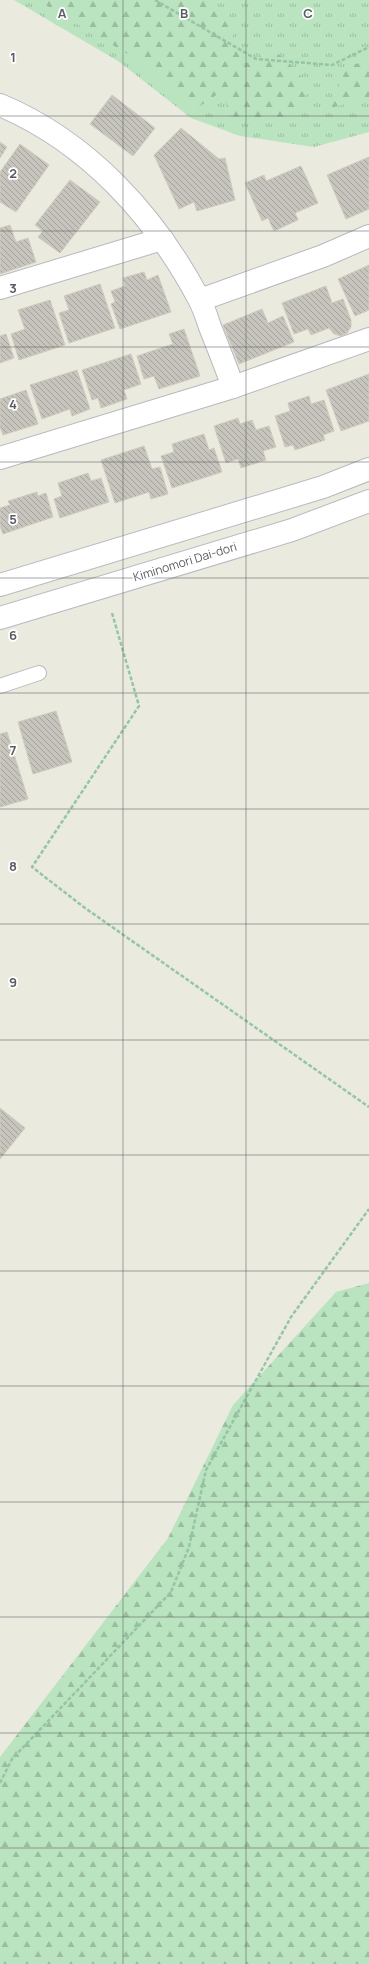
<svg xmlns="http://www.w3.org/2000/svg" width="369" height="1964" viewBox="0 0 369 1964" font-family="Manrope,sans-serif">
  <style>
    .grass { fill: url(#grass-tufts) }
    .forest { fill: url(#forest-firs) }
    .building { fill: url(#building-back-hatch); stroke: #d0ccbd }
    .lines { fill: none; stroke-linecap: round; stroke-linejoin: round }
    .lane-casing { stroke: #b7b9be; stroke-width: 16 }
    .street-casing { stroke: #b7b9be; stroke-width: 24 }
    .secondary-casing { stroke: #b8bac1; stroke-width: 24 }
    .path { stroke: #94c5a7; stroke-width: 2.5; stroke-dasharray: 4 2; stroke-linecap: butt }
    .lane { stroke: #fff; stroke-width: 14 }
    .street { stroke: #fff; stroke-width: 22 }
    .secondary { stroke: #fff; stroke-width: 22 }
    .grid { fill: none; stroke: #585b60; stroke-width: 1; stroke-opacity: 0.55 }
    .labels { text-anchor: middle; stroke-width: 3.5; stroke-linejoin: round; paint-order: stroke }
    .street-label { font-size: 12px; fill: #585b60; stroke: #fff }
    .grid-label { font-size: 13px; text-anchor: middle; font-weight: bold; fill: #585b60; stroke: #fff; stroke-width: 3.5; stroke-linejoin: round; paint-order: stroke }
  </style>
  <defs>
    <pattern id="grass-tufts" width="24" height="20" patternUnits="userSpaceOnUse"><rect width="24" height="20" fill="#bae4bf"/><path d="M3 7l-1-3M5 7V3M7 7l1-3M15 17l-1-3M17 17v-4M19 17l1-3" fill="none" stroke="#9abc9f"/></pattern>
    <pattern id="forest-firs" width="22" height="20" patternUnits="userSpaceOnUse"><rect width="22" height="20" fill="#bae4bf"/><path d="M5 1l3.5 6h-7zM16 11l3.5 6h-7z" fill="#9abc9f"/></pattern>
    <pattern id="building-back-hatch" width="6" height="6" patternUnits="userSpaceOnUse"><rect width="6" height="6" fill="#c6c4bc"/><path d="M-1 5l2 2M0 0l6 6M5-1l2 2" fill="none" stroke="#a4a29c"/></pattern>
  </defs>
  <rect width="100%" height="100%" fill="#ebeadf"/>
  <polygon class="grass" points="14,0 369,0 369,132 314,147 240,136 191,118 118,61"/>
  <g class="forest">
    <polygon points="37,0 210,0 229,17 242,65 274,50 296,70 310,88 292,116 257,118 230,116 222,91 193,111 131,56"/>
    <polygon points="369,61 369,97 331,108 346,66"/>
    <polygon points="369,1283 369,1964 0,1964 0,1757 168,1538 233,1405 336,1292"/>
  </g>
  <g class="building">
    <polygon points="112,95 155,128 133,156 90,124"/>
    <polygon points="181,128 219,159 225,158 235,200 197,211 194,202 179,209 154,155"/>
    <polygon points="0,142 7,147 0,158"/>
    <polygon points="20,144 49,165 16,212 0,202 0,172"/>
    <polygon points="369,157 369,209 346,219 327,175"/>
    <polygon points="301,166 318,203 295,213 298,220 274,231 268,218 262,221 245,183 264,175 266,181"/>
    <polygon points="70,180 100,202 60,253 38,237 43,231 35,225"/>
    <polygon points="10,225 16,242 28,238 36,262 0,274 0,228"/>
    <polygon points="369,265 369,310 355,316 338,279"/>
    <polygon points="144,272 147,280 158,275 171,312 120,329 111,304 115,302 111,291 125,286 123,278"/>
    <polygon points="100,284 115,328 69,343 59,313 69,310 64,296"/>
    <polygon points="326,286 332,303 343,299 351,320 351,327 347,333 341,336 334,334 329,328 311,335 308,329 294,334 282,303"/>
    <polygon points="50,300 65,345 19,360 11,334 25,329 18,310"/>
    <polygon points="262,309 268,323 283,316 294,342 239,364 223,325"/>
    <polygon points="184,329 200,376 159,389 154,376 144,379 137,356 173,344 169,334"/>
    <polygon points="6,334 14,358 0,363 0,336"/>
    <polygon points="131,354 141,384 124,390 127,399 101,408 98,398 92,400 82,370"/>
    <polygon points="77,370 90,409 72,416 70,409 42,419 30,385"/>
    <polygon points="369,374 369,421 341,431 326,390"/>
    <polygon points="26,390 38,424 3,435 0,427 0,399"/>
    <polygon points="309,396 311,404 324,400 334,431 323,435 325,440 295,450 293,445 285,447 275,416 290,411 288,403"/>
    <polygon points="238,418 240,424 252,420 256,430 269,426 276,447 263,451 266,460 241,468 238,459 226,463 214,426"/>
    <polygon points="204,434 209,450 214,448 222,472 172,488 161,456 174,452 172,444"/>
    <polygon points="144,446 152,469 160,467 168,494 151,499 149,492 115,503 101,460"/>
    <polygon points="88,473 91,481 101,478 109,502 60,518 54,499 62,496 58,483"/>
    <polygon points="37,492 38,496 46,493 53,517 3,534 0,526 0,508 10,505 8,501"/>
    <polygon points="56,711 72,762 33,774 18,722"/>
    <polygon points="7,732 28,799 0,807 0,734"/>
    <polygon points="0,1108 25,1128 0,1159"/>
  </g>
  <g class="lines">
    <defs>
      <polyline id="lane" points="0,686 39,673"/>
      <g id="street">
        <path d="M0,105C88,142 155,216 199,299C204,308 207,318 210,327C218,347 226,367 233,387"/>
        <polyline points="0,288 162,239"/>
        <polyline points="200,300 323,256 369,236"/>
        <polyline points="0,458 233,387 369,339"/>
      </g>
      <g id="secondary">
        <polyline points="0,585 323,487 369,469"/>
        <polyline points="0,618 292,530 369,501"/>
      </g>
    </defs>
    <use href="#lane" class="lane-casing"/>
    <use href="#street" class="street-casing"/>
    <use href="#secondary" class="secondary-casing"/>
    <g class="path">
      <polyline points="155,0 256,59 332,65 369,47"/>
      <polyline points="112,613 139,706 32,867 85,908 369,1107"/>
      <polyline points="0,1783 12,1759 171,1592 189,1547 206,1470 291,1317 369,1209"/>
    </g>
    <use href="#lane" class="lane"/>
    <use href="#street" class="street"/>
    <use href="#secondary" class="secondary"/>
  </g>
  <path class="grid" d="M123,0V1964M246,0V1964M0,116H369M0,231H369M0,347H369M0,462H369M0,578H369M0,693H369M0,809H369M0,924H369M0,1040H369M0,1155H369M0,1271H369M0,1386H369M0,1502H369M0,1617H369M0,1733H369M0,1848H369"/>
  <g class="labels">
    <g class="street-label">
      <text transform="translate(185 562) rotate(-17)" y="4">Kiminomori Dai-dori</text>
    </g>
  </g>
  <g class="grid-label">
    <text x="62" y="18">A</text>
    <text x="184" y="18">B</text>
    <text x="308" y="18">C</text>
    <text x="13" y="62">1</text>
    <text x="13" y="178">2</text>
    <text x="13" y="293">3</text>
    <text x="13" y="409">4</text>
    <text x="13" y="524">5</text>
    <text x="13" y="640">6</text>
    <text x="13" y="755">7</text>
    <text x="13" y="871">8</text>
    <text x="13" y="987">9</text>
  </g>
</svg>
